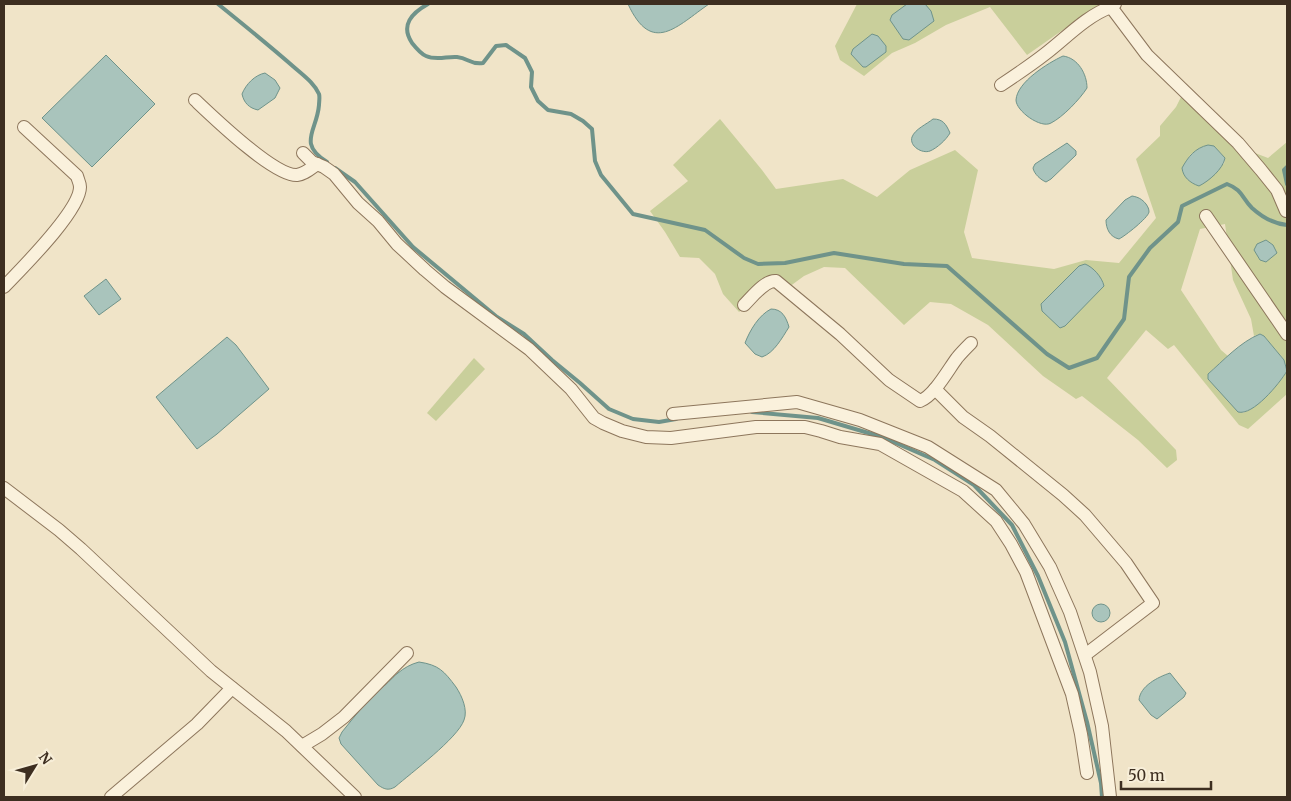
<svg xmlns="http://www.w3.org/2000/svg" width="1291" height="801" viewBox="0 0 1291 801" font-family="Merriweather,serif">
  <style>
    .green { fill: #c9cf9b; fill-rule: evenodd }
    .water { fill: #a9c4bc; stroke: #6f938a }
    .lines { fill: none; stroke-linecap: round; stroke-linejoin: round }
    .stream { stroke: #6f938a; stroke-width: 4 }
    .minor-casing { stroke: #8d765c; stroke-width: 14 }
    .minor { stroke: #faf1dc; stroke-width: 12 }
  </style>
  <rect width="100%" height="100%" fill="#f0e4c8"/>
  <g class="green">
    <polygon points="857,4 1100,4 1027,55 990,7 946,25 915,43 892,53 864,76 840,60 835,46"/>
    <path d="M1193,92L1255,153L1268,158L1287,142V369L1284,360L1264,336L1260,334L1254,336L1251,319L1233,280L1225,224L1200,229L1181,290L1221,350L1228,356L1208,374L1243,413C1261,405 1276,387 1287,371V394L1248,429L1239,425L1174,345L1168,349L1146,330L1107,378L1176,450L1177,460L1167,468L1138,440L1082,396L1076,399L1043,376L988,325L951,304L930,302L904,325L845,268L824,267L804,276L789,287L774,284L739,312L723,294L715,274L699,258L680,257L665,232L650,211L688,181L673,165L720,119L762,170L776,189L843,179L877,197L910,170L955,150L978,170L964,232L972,258L1054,269L1086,260L1119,263L1156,218L1136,159L1160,136V126L1176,107L1182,95ZM1214,146L1225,158L1224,164L1182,168L1191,154Z"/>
    <polygon points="474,358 485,369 436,421 427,413"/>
  </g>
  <g class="water">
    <path d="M628,4H709C677,26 652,56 628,4Z"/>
    <polygon points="907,4 925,4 931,11 934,21 909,40 903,39 890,20 892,15"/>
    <polygon points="872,34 878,36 886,46 886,52 866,67 863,67 851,54 853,49"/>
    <polygon points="106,55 155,104 92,167 42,118"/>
    <path d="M1063,56C1078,58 1087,74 1087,88C1080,99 1063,117 1051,123C1041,129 1016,111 1016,100C1017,82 1048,63 1063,56Z"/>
    <path d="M265,73L275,80L280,88L275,98L258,110C249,108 244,103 242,94C246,84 255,75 265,73Z"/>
    <path d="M933,119C943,119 946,124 950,133C946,140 937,148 930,151C922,154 909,146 912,137C915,129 927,124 933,119Z"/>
    <path d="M1067,143L1076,151V155L1051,179L1046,182C1041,180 1034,174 1033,168L1035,164Z"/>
    <path d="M1208,145L1214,146L1225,158C1223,169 1209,181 1199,186C1190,183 1183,177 1182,168C1188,157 1195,148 1208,145Z"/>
    <path d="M1132,196C1138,197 1142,199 1146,204C1148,207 1149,209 1149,212C1148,218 1125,236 1119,239C1110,237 1106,229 1106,220L1125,200Z"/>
    <polygon points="1266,240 1273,245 1277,253 1266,262 1260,260 1254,250 1257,244"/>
    <path d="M1085,264C1093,267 1102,277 1104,286L1065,326L1060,328L1042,311L1041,304L1079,266Z"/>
    <polygon points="106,279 121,299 99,315 84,296"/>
    <path d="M771,309C782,309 786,317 789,327C782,338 774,353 762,357L755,354L745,343C750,330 759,315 771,309Z"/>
    <path d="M1260,334L1264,336L1284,360L1287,371C1279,384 1253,416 1238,412L1208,379V374C1223,361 1240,342 1260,334Z"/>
    <polygon points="227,337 236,345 269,389 217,434 197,449 156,397"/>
    <circle cx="1101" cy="613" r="9"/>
    <path d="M419,662C439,665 444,671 456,687C462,696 468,710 464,720C458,738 411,773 395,787C388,791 384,789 378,785L341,744L339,738L342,732L376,690C385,688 391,678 398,673C404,668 411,664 419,662Z"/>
    <path d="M1170,673L1186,693L1184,697L1157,719L1151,715L1139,700C1140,686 1158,677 1170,673Z"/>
  </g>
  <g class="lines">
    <g class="stream">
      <path d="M218,4C244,25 270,46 295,68C304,76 314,83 319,94C320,97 319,102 319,105C317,131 297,143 327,162"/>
      <path d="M428,4C412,13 400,25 412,43C416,48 421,54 426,56C437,61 447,56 457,57C469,58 470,65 483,63L496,46L506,45L525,58L532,72L531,87L538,101L548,110L571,114L583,121L592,129L595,161L601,175L633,214L705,230L744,258L758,264L785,263L834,253L904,264L947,266L1047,354L1069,368L1097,358L1124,319L1129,277L1150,248L1178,222L1182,206L1227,184C1243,190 1241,197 1252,208C1262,217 1275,224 1287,225"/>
      <polyline points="1287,167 1284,170 1287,184"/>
      <polyline points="335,168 355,182 413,247 497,317 524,334 552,360 580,383 609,409 633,419 659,422 676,419"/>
      <polyline points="752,412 818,418 882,437 935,460 974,485 1012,525 1038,576 1065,642 1087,722 1101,783 1102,797"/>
    </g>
    <defs>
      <g id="minor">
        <polyline points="1115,4 1111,7 1147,55 1238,143 1261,170 1277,190 1286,211"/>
        <path d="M1001,85C1016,75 1031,65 1045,54C1066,38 1086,16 1111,7"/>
        <path d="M195,100C213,117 274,176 297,175C305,174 310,169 317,164"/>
        <polyline points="303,153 312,162 324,167 334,174 358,203 378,221 397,244 425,270 445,287 529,349 571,389 594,418 603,423 622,431 646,437 671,438 756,427 805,427 821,431 840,437 880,444 963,491 996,521 1011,544 1026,572 1072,694 1081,734 1087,773"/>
        <polyline points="1206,216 1287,334"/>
        <path d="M4,287C21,269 80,211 80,187C80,183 78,180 77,176L24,127"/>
        <path d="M744,305C752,297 765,280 776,281L840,334L889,380L920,401C934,396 948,370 957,358C961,353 966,348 971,343"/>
        <polyline points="935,389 963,417 990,436 1063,495 1085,515 1126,563 1153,603 1085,655"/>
        <polyline points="673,414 797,402 860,420 928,447 996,490 1024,524 1050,567 1070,612 1090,672 1102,726 1110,797"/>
        <polyline points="4,488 59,530 81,549 211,671 286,731 355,797"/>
        <polyline points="302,746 322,734 344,717 407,653"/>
        <polyline points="111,797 197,724 232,688"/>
      </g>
    </defs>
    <use href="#minor" class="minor-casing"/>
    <use href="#minor" class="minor"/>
  </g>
  <rect width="1291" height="801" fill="none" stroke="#3d2e20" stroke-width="10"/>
  <g transform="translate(35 766) rotate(53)" stroke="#f7eed8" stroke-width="4" paint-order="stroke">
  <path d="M0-4L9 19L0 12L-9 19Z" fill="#3d2e20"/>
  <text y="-8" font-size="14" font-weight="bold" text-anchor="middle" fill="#3d2e20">N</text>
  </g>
  <path d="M1121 781v8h90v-8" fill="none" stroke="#3d2e20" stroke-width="2.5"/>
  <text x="1128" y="781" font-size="15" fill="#3d2e20" stroke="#f7eed8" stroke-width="4" paint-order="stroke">50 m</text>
</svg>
